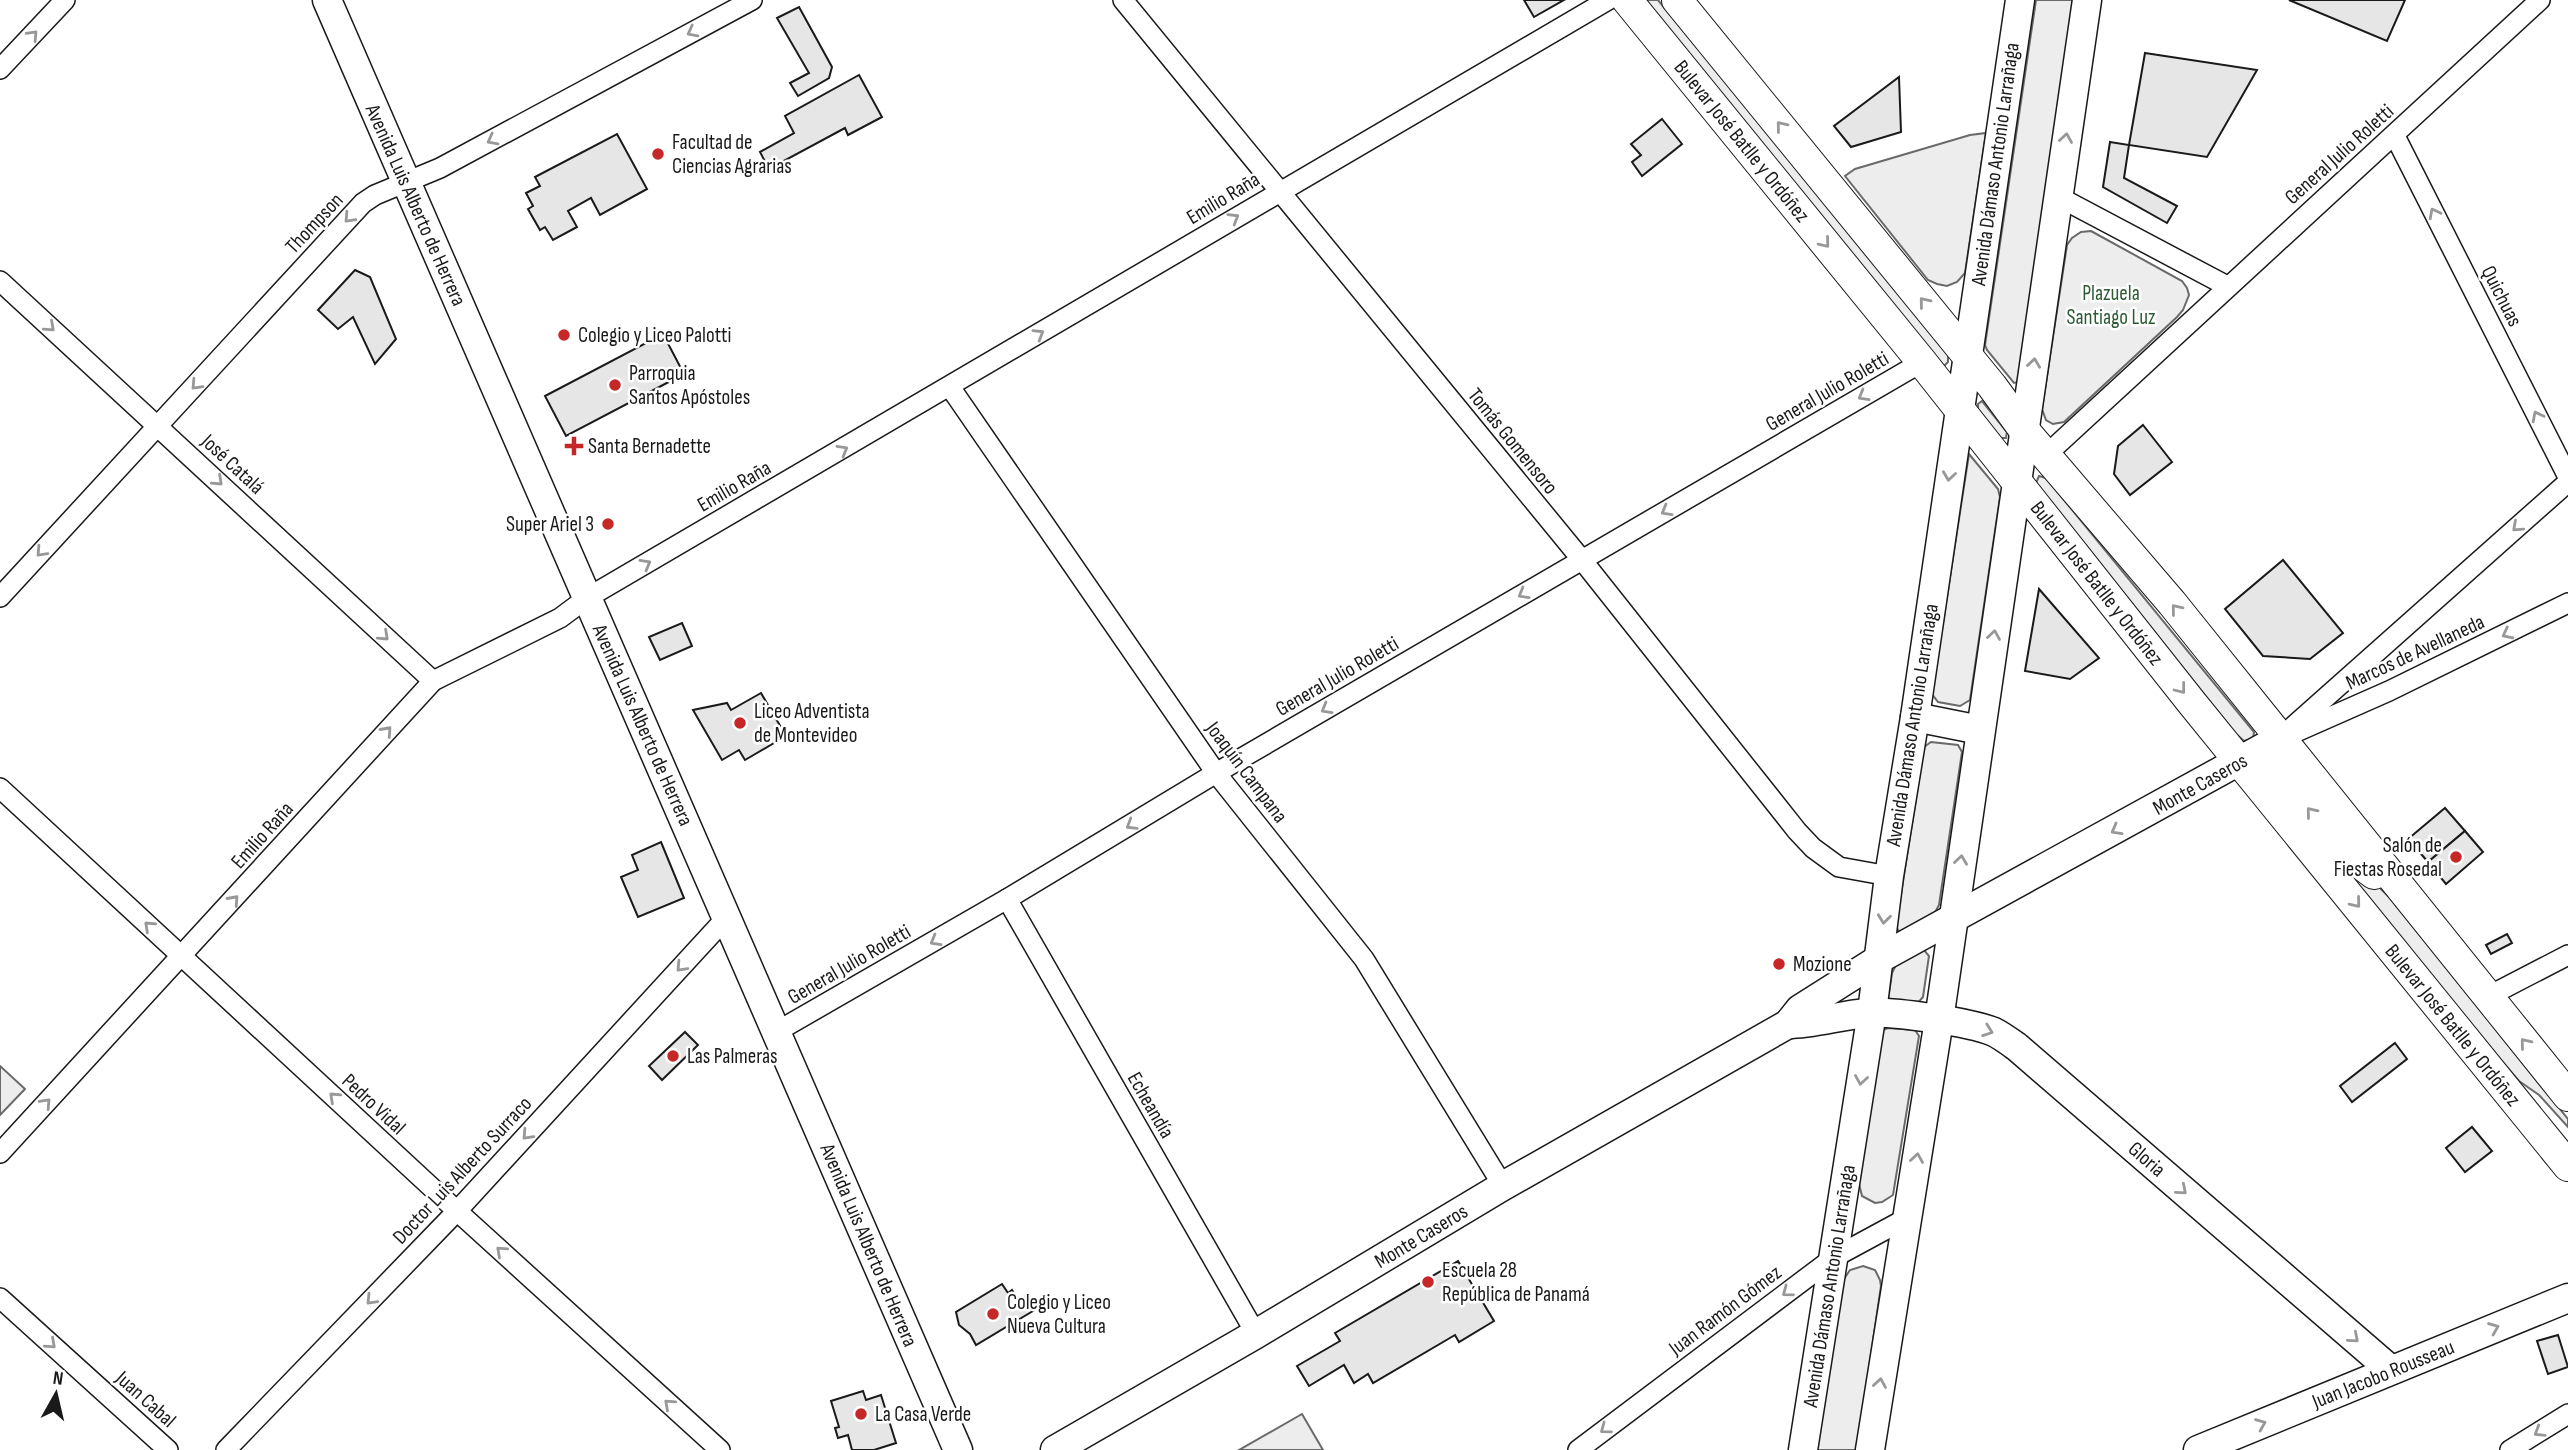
<svg xmlns="http://www.w3.org/2000/svg" width="2568" height="1450" viewBox="0 0 2568 1450" font-family="'Sofia Sans Condensed',sans-serif">
  <style>
    .built { fill: #ededed; stroke: #6a6a6a; stroke-width: 2 }
    .building { fill: #e6e6e6; stroke: #1a1a1a; stroke-width: 2 }
    .lines { fill: none; stroke-linecap: round; stroke-linejoin: round }
    .street-casing { stroke: #1a1a1a; stroke-width: 22 }
    .secondary-casing { stroke: #1a1a1a; stroke-width: 31 }
    .primary-casing { stroke: #1a1a1a; stroke-width: 32 }
    .street { stroke: #fff; stroke-width: 19 }
    .secondary { stroke: #fff; stroke-width: 28 }
    .primary { stroke: #fff; stroke-width: 30 }
    .oneway { stroke: #989898 }
    .poi-dot { fill: #c62828; stroke: #fff; stroke-width: 2.5 }
    .labels { text-anchor: middle; stroke-width: 5; stroke-linejoin: round; paint-order: stroke }
    .street-label { font-size: 21px; fill: #1a1a1a; stroke: #fff }
    .poi-label { font-size: 21px; fill: #1a1a1a; stroke: #fff; text-anchor: start }
    .park-label { font-size: 21px; fill: #2b5a34; stroke: #fff }
  </style>
  <rect width="100%" height="100%" fill="#fff"/>
  <g class="built">
    <polygon points="1644,0 1658,0 1948,354 1948,362 1945,365 1940,366"/>
    <polygon points="2036,0 2076,0 2018,382 2014,383 1987,350 1985,345"/>
    <polygon points="1986,133 1965,273 1957,282 1947,286 1937,284 1928,280 1845,176 1855,169 1970,135"/>
    <polygon points="2091,231 2182,281 2187,288 2189,295 2183,310 2177,317 2064,422 2053,424 2046,420 2042,409 2067,245 2072,238 2081,232"/>
    <polygon points="1982,401 2007,432 2006,438 2001,438 1978,409 1978,404"/>
    <polygon points="1969,454 1998,489 2000,497 1970,700 1960,706 1938,702 1932,694"/>
    <polygon points="2039,476 2046,478 2254,732 2253,739 2244,741 2235,733 2036,483"/>
    <polygon points="1931,742 1958,745 1962,752 1939,905 1932,918 1899,932 1896,926 1924,747"/>
    <polygon points="2280,790 2389,897 2568,1119 2568,1127 2539,1095 2519,1081 2491,1049"/>
    <polygon points="1921,950 1924,950 1929,956 1923,997 1917,1004 1888,1000 1892,973 1896,965"/>
    <polygon points="1888,1028 1915,1030 1919,1036 1893,1195 1882,1202 1875,1203 1862,1196 1858,1180 1883,1030"/>
    <polygon points="0,1066 25,1089 0,1115"/>
    <polygon points="1863,1266 1875,1270 1880,1280 1881,1286 1857,1450 1817,1450 1842,1282 1850,1270"/>
    <polygon points="1302,1414 1323,1450 1239,1450"/>
  </g>
  <g class="building">
    <polygon points="1524,0 1564,0 1534,17"/>
    <polygon points="2289,0 2405,0 2387,41"/>
    <polygon points="799,7 832,67 829,78 798,96 790,83 809,73 777,18"/>
    <polygon points="2145,53 2257,70 2207,157 2129,145"/>
    <polygon points="859,75 882,117 848,135 845,128 769,169 760,152 794,133 785,116"/>
    <polygon points="1899,77 1901,132 1851,147 1834,126"/>
    <polygon points="1662,119 1682,144 1642,176 1632,162 1641,155 1631,144"/>
    <polygon points="617,134 647,189 600,215 591,198 568,211 577,227 553,240 545,227 540,230 528,209 533,206 526,193 540,186 535,177"/>
    <polygon points="2110,142 2129,145 2124,178 2177,206 2167,223 2103,187"/>
    <polygon points="355,270 370,277 396,339 375,364 353,317 338,329 318,310"/>
    <polygon points="663,334 684,374 566,436 545,396"/>
    <polygon points="2143,425 2172,462 2130,495 2114,474 2118,446"/>
    <polygon points="2283,560 2343,633 2310,659 2263,656 2225,609"/>
    <polygon points="2039,589 2099,658 2070,679 2025,671"/>
    <polygon points="682,623 692,646 660,660 649,637"/>
    <polygon points="761,693 786,736 745,760 739,750 722,760 693,710 727,703 731,710"/>
    <polygon points="2445,808 2465,831 2428,862 2408,839"/>
    <polygon points="2465,831 2483,852 2446,884 2428,862"/>
    <polygon points="661,842 684,898 638,917 621,877 638,870 632,855"/>
    <polygon points="2507,934 2512,943 2491,954 2486,945"/>
    <polygon points="685,1032 698,1045 662,1080 649,1066"/>
    <polygon points="2395,1043 2407,1059 2352,1102 2340,1086"/>
    <polygon points="2472,1127 2492,1151 2465,1172 2446,1148"/>
    <polygon points="1458,1261 1494,1321 1459,1342 1455,1335 1373,1383 1368,1374 1354,1383 1344,1365 1309,1386 1297,1366 1340,1341 1335,1333"/>
    <polygon points="1002,1284 1008,1293 1012,1290 1019,1301 1024,1297 1033,1311 976,1345 970,1334 959,1325 956,1312"/>
    <polygon points="2558,1335 2568,1367 2548,1374 2537,1341"/>
    <polygon points="863,1391 866,1400 881,1395 896,1443 874,1450 852,1450 848,1435 838,1438 835,1428 839,1427 831,1401"/>
  </g>
  <g class="lines">
    <defs>
      <g id="street">
        <polyline points="1123,0 1582,560 1797,831 1813,848 1839,867 1889,876"/>
        <polyline points="0,69 65,0"/>
        <polyline points="2395,136 2568,477"/>
        <polyline points="2057,196 2227,286"/>
        <polyline points="0,281 433,681"/>
        <polyline points="950,387 1216,773 1364,959 1503,1186"/>
        <polyline points="2045,456 2540,0"/>
        <polyline points="0,597 363,203 375,195 440,168 752,0"/>
        <polyline points="2296,732 2389,691 2568,603"/>
        <polyline points="2279,739 2568,482"/>
        <polyline points="0,788 457,1211 720,1450"/>
        <polyline points="1007,899 1256,1334"/>
        <polyline points="2487,997 2568,955"/>
        <polyline points="776,1032 1007,899 1216,773 1922,362"/>
        <polyline points="0,1153 433,681 560,618 587,598 1608,0"/>
        <polyline points="0,1298 168,1450"/>
        <polyline points="226,1450 457,1211 727,917"/>
        <polyline points="1578,1450 1833,1258 1907,1218"/>
        <polyline points="2510,1450 2568,1414"/>
      </g>
      <g id="secondary">
        <polyline points="327,0 958,1450"/>
        <polyline points="1915,717 1980,730"/>
        <path d="M1788,1024C1814,1024 1841,1015 1867,1013C1894,1011 1970,1022 1994,1032C2002,1036 2010,1042 2017,1047L2391,1370"/>
        <polyline points="1055,1450 1256,1334 1503,1186 1788,1024 1800,1009 1879,959 2279,739"/>
        <polyline points="1803,1450 1872,1012 1889,876 1915,717 2020,0"/>
        <polyline points="1870,1450 1939,1020 2087,0"/>
        <polyline points="2198,1450 2568,1298"/>
      </g>
      <g id="primary">
        <polyline points="1627,0 1922,362 2192,703 2568,1166"/>
        <polyline points="1677,0 1992,386 2024,430 2172,603 2568,1096"/>
        <polyline points="2240,762 2263,760 2276,769 2338,847 2374,874"/>
      </g>
    </defs>
    <use href="#street" class="street-casing"/>
    <use href="#secondary" class="secondary-casing"/>
    <use href="#primary" class="primary-casing"/>
    <use href="#street" class="street"/>
    <use href="#secondary" class="secondary"/>
    <use href="#primary" class="primary"/>
  </g>
  <defs><path id="oneway-chevron" d="M-2-3.5L2.5 0L-2 3.5" fill="none" stroke-width="1.6" stroke-linecap="round" stroke-linejoin="round" transform="scale(1.75)"/></defs>
  <g class="oneway">
    <use href="#oneway-chevron" transform="translate(692 32) rotate(152)"/>
    <use href="#oneway-chevron" transform="translate(33 35) rotate(-47)"/>
    <use href="#oneway-chevron" transform="translate(1781 126) rotate(-129)"/>
    <use href="#oneway-chevron" transform="translate(2066 138) rotate(-81)"/>
    <use href="#oneway-chevron" transform="translate(492 140) rotate(152)"/>
    <use href="#oneway-chevron" transform="translate(2434 213) rotate(-117)"/>
    <use href="#oneway-chevron" transform="translate(349 218) rotate(133)"/>
    <use href="#oneway-chevron" transform="translate(1234 218) rotate(-31)"/>
    <use href="#oneway-chevron" transform="translate(1825 243) rotate(51)"/>
    <use href="#oneway-chevron" transform="translate(1924 302) rotate(-129)"/>
    <use href="#oneway-chevron" transform="translate(50 327) rotate(42)"/>
    <use href="#oneway-chevron" transform="translate(1039 334) rotate(-31)"/>
    <use href="#oneway-chevron" transform="translate(2034 363) rotate(-82)"/>
    <use href="#oneway-chevron" transform="translate(196 385) rotate(133)"/>
    <use href="#oneway-chevron" transform="translate(1863 396) rotate(150)"/>
    <use href="#oneway-chevron" transform="translate(2537 416) rotate(-117)"/>
    <use href="#oneway-chevron" transform="translate(843 450) rotate(-30)"/>
    <use href="#oneway-chevron" transform="translate(1949 476) rotate(98)"/>
    <use href="#oneway-chevron" transform="translate(218 481) rotate(43)"/>
    <use href="#oneway-chevron" transform="translate(1666 511) rotate(150)"/>
    <use href="#oneway-chevron" transform="translate(2517 527) rotate(138)"/>
    <use href="#oneway-chevron" transform="translate(41 552) rotate(133)"/>
    <use href="#oneway-chevron" transform="translate(646 564) rotate(-30)"/>
    <use href="#oneway-chevron" transform="translate(1523 594) rotate(150)"/>
    <use href="#oneway-chevron" transform="translate(2176 609) rotate(-129)"/>
    <use href="#oneway-chevron" transform="translate(2507 634) rotate(153)"/>
    <use href="#oneway-chevron" transform="translate(1994 635) rotate(-81)"/>
    <use href="#oneway-chevron" transform="translate(384 636) rotate(43)"/>
    <use href="#oneway-chevron" transform="translate(2181 689) rotate(52)"/>
    <use href="#oneway-chevron" transform="translate(1326 709) rotate(150)"/>
    <use href="#oneway-chevron" transform="translate(387 731) rotate(-48)"/>
    <use href="#oneway-chevron" transform="translate(2311 812) rotate(-129)"/>
    <use href="#oneway-chevron" transform="translate(1131 825) rotate(149)"/>
    <use href="#oneway-chevron" transform="translate(2116 830) rotate(151)"/>
    <use href="#oneway-chevron" transform="translate(1961 860) rotate(-82)"/>
    <use href="#oneway-chevron" transform="translate(234 900) rotate(-48)"/>
    <use href="#oneway-chevron" transform="translate(2356 903) rotate(51)"/>
    <use href="#oneway-chevron" transform="translate(1884 919) rotate(97)"/>
    <use href="#oneway-chevron" transform="translate(149 926) rotate(-137)"/>
    <use href="#oneway-chevron" transform="translate(935 941) rotate(150)"/>
    <use href="#oneway-chevron" transform="translate(681 967) rotate(133)"/>
    <use href="#oneway-chevron" transform="translate(1988 1031) rotate(20)"/>
    <use href="#oneway-chevron" transform="translate(2525 1043) rotate(-129)"/>
    <use href="#oneway-chevron" transform="translate(1861 1080) rotate(99)"/>
    <use href="#oneway-chevron" transform="translate(334 1097) rotate(-137)"/>
    <use href="#oneway-chevron" transform="translate(46 1103) rotate(-47)"/>
    <use href="#oneway-chevron" transform="translate(527 1135) rotate(133)"/>
    <use href="#oneway-chevron" transform="translate(1917 1158) rotate(-81)"/>
    <use href="#oneway-chevron" transform="translate(2182 1190) rotate(41)"/>
    <use href="#oneway-chevron" transform="translate(501 1251) rotate(-138)"/>
    <use href="#oneway-chevron" transform="translate(1787 1292) rotate(143)"/>
    <use href="#oneway-chevron" transform="translate(371 1300) rotate(134)"/>
    <use href="#oneway-chevron" transform="translate(2494 1328) rotate(-22)"/>
    <use href="#oneway-chevron" transform="translate(2354 1338) rotate(41)"/>
    <use href="#oneway-chevron" transform="translate(51 1344) rotate(42)"/>
    <use href="#oneway-chevron" transform="translate(1880 1383) rotate(-81)"/>
    <use href="#oneway-chevron" transform="translate(669 1404) rotate(-138)"/>
    <use href="#oneway-chevron" transform="translate(2261 1424) rotate(-22)"/>
    <use href="#oneway-chevron" transform="translate(1605 1429) rotate(143)"/>
    <use href="#oneway-chevron" transform="translate(2539 1432) rotate(148)"/>
  </g>
  <g class="poi-dot">
    <circle cx="658" cy="154" r="7"/>
    <circle cx="564" cy="335" r="7"/>
    <circle cx="615" cy="385" r="7"/>
    <path d="M570.5 435.5h7v7h7v7h-7v7h-7v-7h-7v-7h7z"/>
    <circle cx="608" cy="524" r="7"/>
    <circle cx="740" cy="723" r="7"/>
    <circle cx="2456" cy="857" r="7"/>
    <circle cx="1779" cy="964" r="7"/>
    <circle cx="673" cy="1056" r="7"/>
    <circle cx="1428" cy="1282" r="7"/>
    <circle cx="993" cy="1314" r="7"/>
    <circle cx="861" cy="1414" r="7"/>
  </g>
  <g class="labels">
    <g class="street-label">
      <text transform="translate(1742 141) rotate(51)" y="7">Bulevar José Batlle y Ordóñez</text>
      <text transform="translate(2339 154) rotate(-42)" y="7">General Julio Roletti</text>
      <text transform="translate(1995 164) rotate(-82)" y="7">Avenida Dámaso Antonio Larrañaga</text>
      <text transform="translate(1223 198) rotate(-31)" y="7">Emilio Raña</text>
      <text transform="translate(416 205) rotate(66)" y="7">Avenida Luis Alberto de Herrera</text>
      <text transform="translate(314 223) rotate(-47)" y="7">Thompson</text>
      <text transform="translate(2502 296) rotate(63)" y="7">Quichuas</text>
      <text transform="translate(1827 391) rotate(-30)" y="7">General Julio Roletti</text>
      <text transform="translate(1513 441) rotate(51)" y="7">Tomás Gomensoro</text>
      <text transform="translate(233 464) rotate(43)" y="7">José Catalá</text>
      <text transform="translate(734 486) rotate(-30)" y="7">Emilio Raña</text>
      <text transform="translate(2097 583) rotate(52)" y="7">Bulevar José Batlle y Ordóñez</text>
      <text transform="translate(2415 652) rotate(-25)" y="7">Marcos de Avellaneda</text>
      <text transform="translate(1337 676) rotate(-30)" y="7">General Julio Roletti</text>
      <text transform="translate(643 725) rotate(66)" y="7">Avenida Luis Alberto de Herrera</text>
      <text transform="translate(1912 725) rotate(-81)" y="7">Avenida Dámaso Antonio Larrañaga</text>
      <text transform="translate(1247 772) rotate(53)" y="7">Joaquín Campana</text>
      <text transform="translate(2200 784) rotate(-29)" y="7">Monte Caseros</text>
      <text transform="translate(262 835) rotate(-48)" y="7">Emilio Raña</text>
      <text transform="translate(849 964) rotate(-30)" y="7">General Julio Roletti</text>
      <text transform="translate(2453 1025) rotate(51)" y="7">Bulevar José Batlle y Ordóñez</text>
      <text transform="translate(374 1104) rotate(43)" y="7">Pedro Vidal</text>
      <text transform="translate(1151 1105) rotate(60)" y="7">Echeandía</text>
      <text transform="translate(2147 1159) rotate(41)" y="7">Gloria</text>
      <text transform="translate(462 1170) rotate(-47)" y="7">Doctor Luis Alberto Surraco</text>
      <text transform="translate(1421 1236) rotate(-31)" y="7">Monte Caseros</text>
      <text transform="translate(869 1245) rotate(67)" y="7">Avenida Luis Alberto de Herrera</text>
      <text transform="translate(1829 1286) rotate(-81)" y="7">Avenida Dámaso Antonio Larrañaga</text>
      <text transform="translate(1725 1310) rotate(-37)" y="7">Juan Ramón Gómez</text>
      <text transform="translate(2383 1374) rotate(-22)" y="7">Juan Jacobo Rousseau</text>
      <text transform="translate(146 1399) rotate(42)" y="7">Juan Cabal</text>
    </g>
    <g class="poi-label">
      <text x="672" y="149">Facultad de<tspan x="672" dy="24">Ciencias Agrarias</tspan></text>
      <text x="578" y="342">Colegio y Liceo Palotti</text>
      <text x="629" y="380">Parroquia<tspan x="629" dy="24">Santos Apóstoles</tspan></text>
      <text x="588" y="453">Santa Bernadette</text>
      <text x="594" y="531" text-anchor="end">Super Ariel 3</text>
      <text x="754" y="718">Liceo Adventista<tspan x="754" dy="24">de Montevideo</tspan></text>
      <text x="2442" y="852" text-anchor="end">Salón de<tspan x="2442" dy="24">Fiestas Rosedal</tspan></text>
      <text x="1793" y="971">Mozione</text>
      <text x="687" y="1063">Las Palmeras</text>
      <text x="1442" y="1277">Escuela 28<tspan x="1442" dy="24">República de Panamá</tspan></text>
      <text x="1007" y="1309">Colegio y Liceo<tspan x="1007" dy="24">Nueva Cultura</tspan></text>
      <text x="875" y="1421">La Casa Verde</text>
    </g>
    <g class="park-label">
      <text x="2111" y="300">Plazuela<tspan x="2111" dy="24">Santiago Luz</tspan></text>
    </g>
  </g>
  <g transform="translate(56 1394) rotate(8)" stroke="#ffffff" stroke-width="5" paint-order="stroke">
  <path d="M0-5L12 26L0 18L-12 26Z" fill="#1a1a1a"/>
  <text y="-10" font-size="19" font-weight="bold" text-anchor="middle" fill="#1a1a1a">N</text>
  </g>
</svg>
